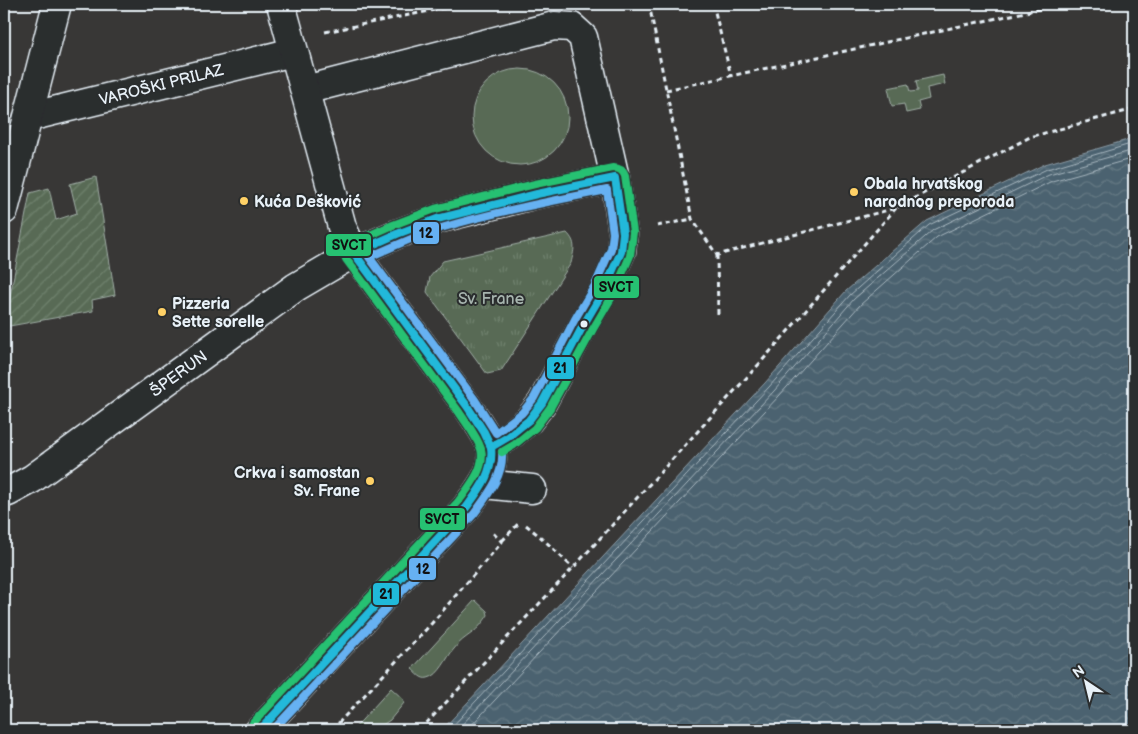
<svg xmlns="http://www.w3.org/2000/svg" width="1138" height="734" viewBox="0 0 1138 734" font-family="'Balsamiq Sans',sans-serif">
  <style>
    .grass { fill: #586b55; stroke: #a0aea6 }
    .park { fill: url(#park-tufts); stroke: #a0aea6 }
    .garden { fill: url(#garden-furrows); stroke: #a0aea6 }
    .water { fill: url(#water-waves); stroke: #8a9ba6 }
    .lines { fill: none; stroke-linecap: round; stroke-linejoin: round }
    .shore { stroke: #a9b8c1; stroke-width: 1 }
    .minor-casing { stroke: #e8f1f8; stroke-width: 31 }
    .path { stroke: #e8f1f8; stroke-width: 3; stroke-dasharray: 5 4; stroke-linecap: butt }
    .minor { stroke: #2a2d2e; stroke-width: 28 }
    .bus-1-casing { stroke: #2a2d2e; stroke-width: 11 }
    .bus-2-casing { stroke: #2a2d2e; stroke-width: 11 }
    .bus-3-casing { stroke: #2a2d2e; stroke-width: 11 }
    .bus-1 { stroke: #20b9da; stroke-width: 8 }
    .bus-2 { stroke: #66b1f2; stroke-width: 8 }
    .bus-3 { stroke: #26c172; stroke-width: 8 }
    .poi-dot { fill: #ffd166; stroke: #2a2d2e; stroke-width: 2 }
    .bus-dot { fill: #e8f1f8; stroke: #2a2d2e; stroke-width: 2 }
    .labels { text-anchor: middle; stroke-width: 4; stroke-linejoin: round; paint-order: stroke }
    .street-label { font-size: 16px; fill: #e8f1f8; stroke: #2a2d2e }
    .poi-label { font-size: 16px; font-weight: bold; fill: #e8f1f8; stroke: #2a2d2e; text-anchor: start }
    .park-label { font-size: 16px; fill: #a7b5af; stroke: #2a2d2e }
    .line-badge { stroke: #2a2d2e; stroke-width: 2 }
    .pale-badge-label { font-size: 14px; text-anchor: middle; font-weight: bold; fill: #111 }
  </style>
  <defs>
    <pattern id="park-tufts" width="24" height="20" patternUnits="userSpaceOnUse" patternTransform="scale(1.25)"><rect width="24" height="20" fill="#586b55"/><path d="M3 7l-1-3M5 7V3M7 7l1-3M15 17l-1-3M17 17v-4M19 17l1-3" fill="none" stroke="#70816e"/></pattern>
    <pattern id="garden-furrows" width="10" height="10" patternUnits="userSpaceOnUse" patternTransform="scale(1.25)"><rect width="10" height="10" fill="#586b55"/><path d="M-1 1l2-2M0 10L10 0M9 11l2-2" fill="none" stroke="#70816e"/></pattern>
    <pattern id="water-waves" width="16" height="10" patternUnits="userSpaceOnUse" patternTransform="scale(1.25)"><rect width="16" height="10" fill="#4b626f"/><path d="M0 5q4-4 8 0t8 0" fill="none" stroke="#657984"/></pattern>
  </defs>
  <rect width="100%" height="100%" fill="#383736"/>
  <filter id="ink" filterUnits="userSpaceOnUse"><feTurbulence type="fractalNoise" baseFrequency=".02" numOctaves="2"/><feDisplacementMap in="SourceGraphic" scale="10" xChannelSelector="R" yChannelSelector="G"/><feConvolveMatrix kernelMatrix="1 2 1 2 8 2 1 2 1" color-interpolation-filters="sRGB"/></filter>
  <g filter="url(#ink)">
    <g class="grass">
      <circle cx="520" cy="117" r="48"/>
      <polygon points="943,75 945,84 927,88 929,99 918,102 920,110 906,113 904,104 892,106 888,88 908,84 910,92 918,91 916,81"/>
      <path d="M475,600L487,611L488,615C484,621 478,629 472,633C465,638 459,642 454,649C447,656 440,676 428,678C421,680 417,673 412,669Z"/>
      <polygon points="391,688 403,699 404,703 390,720 381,726 376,730 353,730"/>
    </g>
    <path class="park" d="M567,233C577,243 574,250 571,263L501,371L487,374L427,292L430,277L443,261Z"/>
    <polygon class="garden" points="96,177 115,295 92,300 93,311 4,327 30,193 49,188 56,220 77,213 70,184"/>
    <polygon class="water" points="1134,138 1134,730 442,730 765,383 846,291 927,221 1045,164"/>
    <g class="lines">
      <g class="shore">
        <polyline points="449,730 769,387 850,295 929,225 1047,169 1134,143"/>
        <polyline points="457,730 774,391 854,299 933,230 1049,174 1134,150"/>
        <polyline points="467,730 779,396 860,305 937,237 1052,181 1134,158"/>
      </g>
      <defs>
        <g id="minor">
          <polyline points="305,90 554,26 572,27 583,37 615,178 623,233 621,252 604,290 584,324 542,403 529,420 508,437 491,447"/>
          <polyline points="29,117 293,52"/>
          <polyline points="4,210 57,4"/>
          <polyline points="484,484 532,489"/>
          <polyline points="4,492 8,492 32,479 296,287 354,253 397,234 437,219 537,194 615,178"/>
          <path d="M260,730L466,508C478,491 497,470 491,447C488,436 474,417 467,406L354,253L342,227L281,4"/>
        </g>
      </defs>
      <use href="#minor" class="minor-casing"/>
      <g class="path">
        <polyline points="649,4 692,219 717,255 896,208 1030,137 1134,109"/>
        <polyline points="713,4 731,76"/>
        <polyline points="325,32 464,4"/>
        <polyline points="666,90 1062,4"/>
        <polyline points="657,226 692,219"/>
        <polyline points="717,255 718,315"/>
        <polyline points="526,525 543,539 573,568"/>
        <polyline points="502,541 518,524"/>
        <polyline points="332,730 432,623 502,542 492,532"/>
        <polyline points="420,730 573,568 760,363 896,208"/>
      </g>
      <use href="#minor" class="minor"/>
      <defs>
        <g id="bus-1">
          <polygon points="615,178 623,233 621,252 604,290 584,324 542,403 529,420 508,437 491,447 484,432 467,406 354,253 397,234 437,219 537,194"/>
          <path d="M260,730L466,508C480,489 494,472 491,447"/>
        </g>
        <g id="bus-2">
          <path d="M607,190L613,233L611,249L595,285L575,319L534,398L522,413L496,433L475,400L369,257C393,247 417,235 441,228C495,212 551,201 607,190Z"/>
          <path d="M273,730L474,514C487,496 504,476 502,452"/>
        </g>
        <path id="bus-3" d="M253,723L458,502C469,487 486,468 481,449C477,436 466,423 459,412L346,259C343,253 344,247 350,244L393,225L435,209L535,184L613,168C619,168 623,170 625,176L633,232L630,256L613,295L593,329L550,408L535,428L514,445L502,452"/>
      </defs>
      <use href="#bus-1" class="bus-1-casing"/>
      <use href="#bus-2" class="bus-2-casing"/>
      <use href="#bus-3" class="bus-3-casing"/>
      <use href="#bus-1" class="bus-1"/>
      <use href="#bus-2" class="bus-2"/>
      <use href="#bus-3" class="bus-3"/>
    </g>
  </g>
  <g class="poi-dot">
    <circle cx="854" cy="192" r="5"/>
    <circle cx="244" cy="201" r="5"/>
    <circle cx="162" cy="312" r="5"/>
    <circle cx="370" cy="481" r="5"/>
  </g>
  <circle class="bus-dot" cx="584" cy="324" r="4.5"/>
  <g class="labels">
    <g class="street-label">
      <text transform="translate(161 84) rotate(-14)" y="6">VAROŠKI PRILAZ</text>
      <text transform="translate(178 373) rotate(-36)" y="6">ŠPERUN</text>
    </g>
    <g class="poi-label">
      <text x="864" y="189">Obala hrvatskog<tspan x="864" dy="18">narodnog preporoda</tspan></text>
      <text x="254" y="207">Kuća Dešković</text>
      <text x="172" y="309">Pizzeria<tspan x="172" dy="18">Sette sorelle</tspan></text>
      <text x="360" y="478" text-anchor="end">Crkva i samostan<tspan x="360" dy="18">Sv. Frane</tspan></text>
    </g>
    <g class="park-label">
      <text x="491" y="304">Sv. Frane</text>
    </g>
  </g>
  <g class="line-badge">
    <rect x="412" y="221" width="28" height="24" rx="5" fill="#66b1f2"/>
    <rect x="325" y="233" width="47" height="24" rx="5" fill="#26c172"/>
    <rect x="593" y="275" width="47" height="24" rx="5" fill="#26c172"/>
    <rect x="546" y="356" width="29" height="24" rx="5" fill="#20b9da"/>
    <rect x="419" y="507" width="47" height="24" rx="5" fill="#26c172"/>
    <rect x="408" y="557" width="29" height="24" rx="5" fill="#66b1f2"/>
    <rect x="372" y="582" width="28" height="24" rx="5" fill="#20b9da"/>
  </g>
  <g class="pale-badge-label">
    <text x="426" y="238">12</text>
    <text x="349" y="250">SVCT</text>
    <text x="616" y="292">SVCT</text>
    <text x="560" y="373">21</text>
    <text x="442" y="524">SVCT</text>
    <text x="423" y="574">12</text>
    <text x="386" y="599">21</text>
  </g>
  <rect width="1138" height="734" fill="none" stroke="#2a2d2e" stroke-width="20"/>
  <rect x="10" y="10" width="1118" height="714" fill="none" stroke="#e8f1f8" stroke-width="2" filter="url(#ink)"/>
  <g transform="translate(1086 682) rotate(325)" stroke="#2a2d2e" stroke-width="4" paint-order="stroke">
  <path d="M0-4L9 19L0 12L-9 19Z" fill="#e8f1f8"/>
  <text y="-8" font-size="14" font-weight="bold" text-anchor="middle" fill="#e8f1f8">N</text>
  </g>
</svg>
